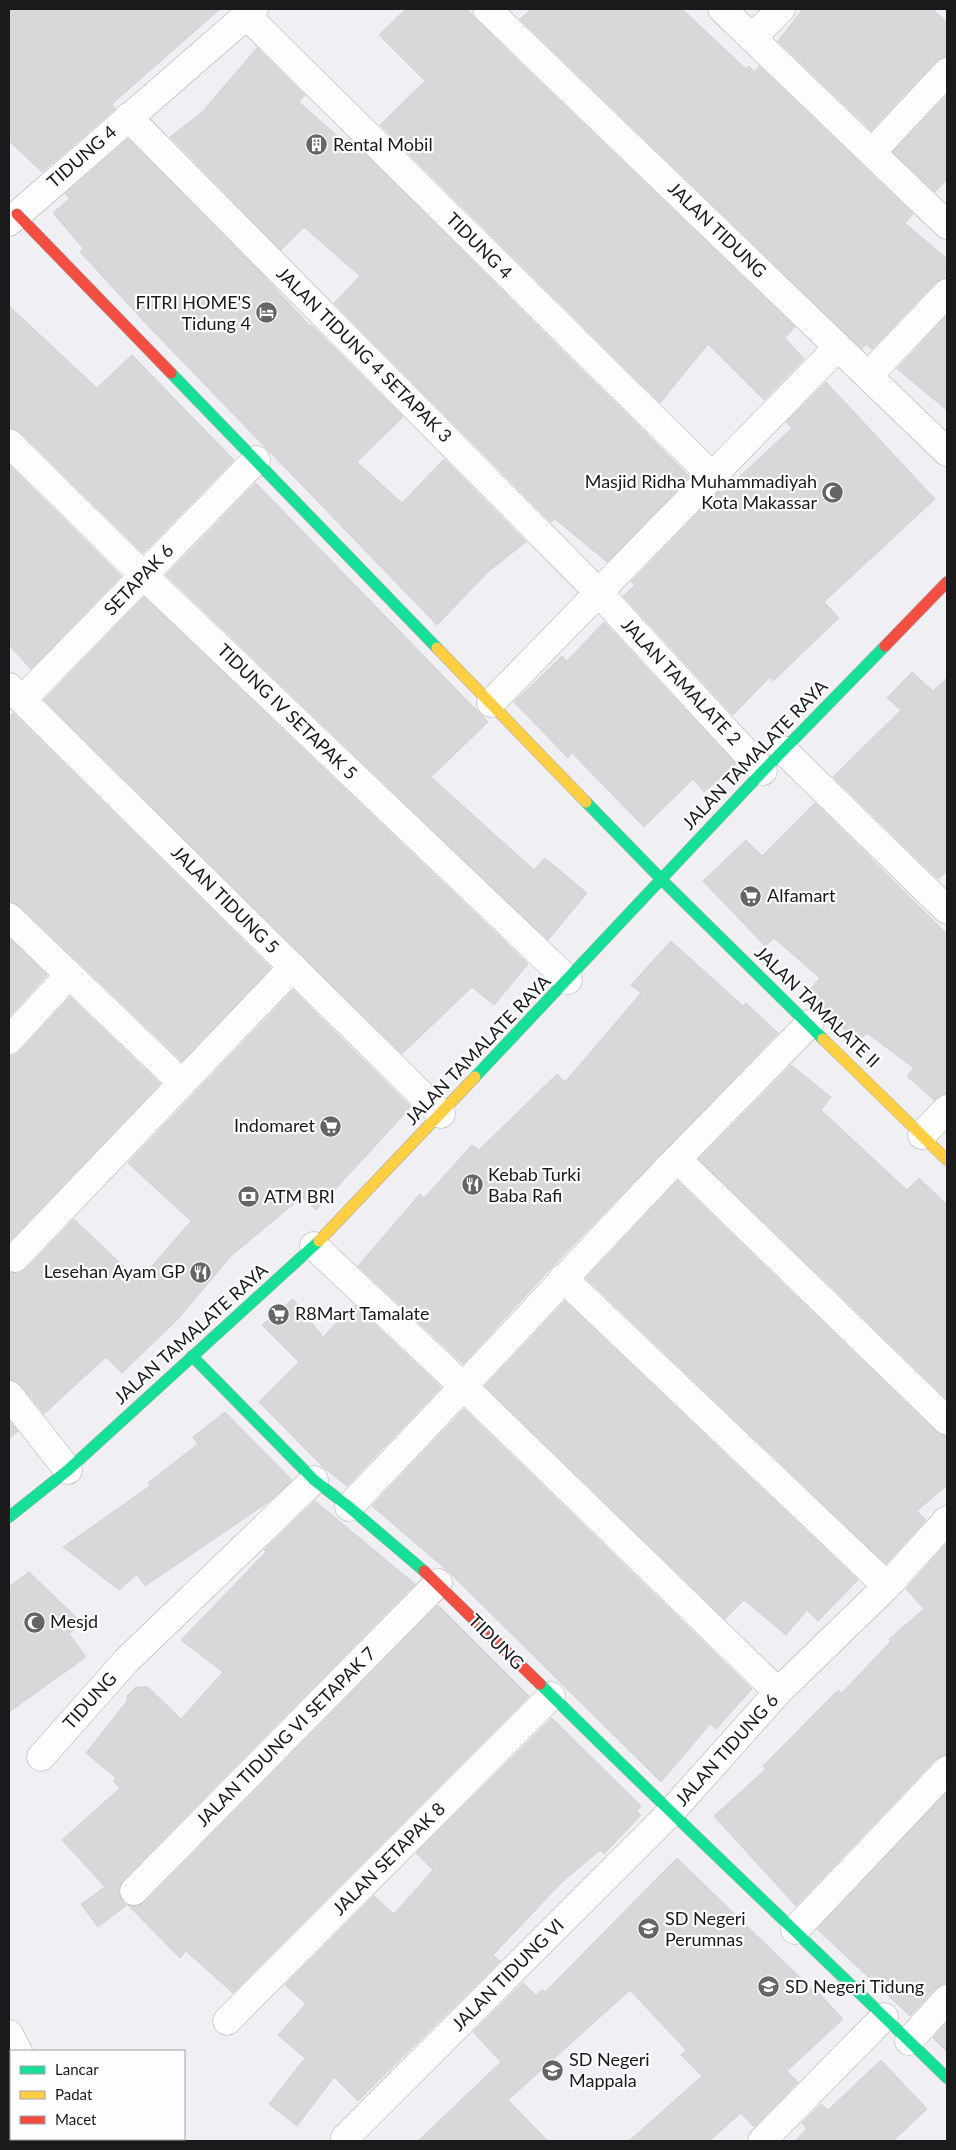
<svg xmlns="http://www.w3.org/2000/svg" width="956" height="2150" viewBox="0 0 956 2150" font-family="Lato,sans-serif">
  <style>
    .building { fill: #d8d7da; stroke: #d2d1d4 }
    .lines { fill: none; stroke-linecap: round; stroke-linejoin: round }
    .street-casing { stroke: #acacaf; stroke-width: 29 }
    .fast-casing { stroke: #acacaf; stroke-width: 12 }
    .slow-casing { stroke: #acacaf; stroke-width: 12 }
    .jam-casing { stroke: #acacaf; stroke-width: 12 }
    .street { stroke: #fdfdfd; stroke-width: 28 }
    .fast { stroke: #16e098; stroke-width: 11 }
    .slow { stroke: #ffcf43; stroke-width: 11 }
    .jam { stroke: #f24e42; stroke-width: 11 }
    .labels { text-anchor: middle; stroke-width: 4.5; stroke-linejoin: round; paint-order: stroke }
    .poi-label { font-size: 18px; fill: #1a1a1d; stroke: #fcfdfe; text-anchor: start }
    .street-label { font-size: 18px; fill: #1a1a1d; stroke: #fcfdfe }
  </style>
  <rect width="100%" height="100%" fill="#f0f0f4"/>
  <g class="building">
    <polygon points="9,9 220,9 112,104 115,109 42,172 9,141"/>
    <polygon points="406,9 467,9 476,20 795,327 785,338 804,359 764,400 708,344 660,403 380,125 425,81 379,35"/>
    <polygon points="532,9 682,9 746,69 749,66 755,72 759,66 913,214 905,223 947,259 947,278 936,282 872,349 866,344 862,349 520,19"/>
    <polygon points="803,9 932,9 947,22 947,57 936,61 871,130 778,41"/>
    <polygon points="257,48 305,95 299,102 354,151 358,147 690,477 607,562 555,519 551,522 334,303 360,276 304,227 281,250 170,137 202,112"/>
    <polygon points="947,95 947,179 935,192 893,152"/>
    <polygon points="128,139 259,271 310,326 311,325 403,417 357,462 402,503 444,459 526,542 489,571 437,625 152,330 80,252 83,248 53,213 70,198 65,194"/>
    <polygon points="9,306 97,388 132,355 234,460 143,553 20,432 9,428"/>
    <polygon points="947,315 947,410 897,369"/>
    <polygon points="826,382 935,499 824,602 839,618 773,681 770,677 733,715 623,596 635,585 631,582 719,491 722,493 792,428 786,422"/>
    <polygon points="9,465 121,576 31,669 9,645"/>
    <polygon points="256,483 488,722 431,777 534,870 545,858 587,893 548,940 166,575"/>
    <polygon points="144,597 528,964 494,1005 472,987 402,1054 44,700"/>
    <polygon points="604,622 736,764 704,792 693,779 644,827 572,753 568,758 514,702 562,656 567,661"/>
    <polygon points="912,672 933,691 947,678 947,871 938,879 833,777 901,710 887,698"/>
    <polygon points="13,713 271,968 182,1061 20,906 9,902 9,717"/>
    <polygon points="815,803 947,934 947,1094 942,1094 934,1100 907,1076 914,1068 867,1033 857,1043 808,992 820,978 774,938 765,946 703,881 746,840 762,856"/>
    <polygon points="9,938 47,975 9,1017"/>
    <polygon points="671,941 743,1006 746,1003 778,1033 552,1267 463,1364 358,1266 420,1194 424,1198 472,1145 479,1150 557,1074 565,1082 641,993 631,985"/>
    <polygon points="293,990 411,1107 316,1210 302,1197 231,1256 178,1319 122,1373 106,1357 44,1414 21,1385 15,1381 9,1380 9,1272 19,1273 26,1269 74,1219 139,1281 191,1221 128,1163"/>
    <polygon points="70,997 160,1084 9,1242 9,1055 14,1055 20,1051"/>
    <polygon points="791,1065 831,1097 821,1110 907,1190 919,1178 947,1205 947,1399 699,1159"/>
    <polygon points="677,1181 936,1432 947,1436 947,1485 917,1511 926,1520 886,1564 586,1278"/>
    <polygon points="293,1299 323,1337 354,1305 441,1387 347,1486 324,1468 259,1402 299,1362 262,1325"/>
    <polygon points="565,1301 858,1580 818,1621 807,1610 786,1635 744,1600 725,1619 485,1386"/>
    <polygon points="464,1409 752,1689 716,1729 710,1724 661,1782 449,1572 372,1506"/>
    <polygon points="225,1412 292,1480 270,1501 145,1586 137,1574 119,1590 63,1547 150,1486 148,1483 198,1444 193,1437"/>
    <polygon points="9,1420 18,1431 9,1439"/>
    <polygon points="315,1501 415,1584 123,1880 119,1887 119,1895 123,1902 127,1905 98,1927 81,1904 105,1887 62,1840 120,1788 113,1781 116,1778 86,1753 127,1701 127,1696 136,1687 148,1687 181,1719 223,1672 181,1640 266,1552 264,1550"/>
    <polygon points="947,1543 947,1755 936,1759 796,1906 714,1816 766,1769 763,1766 838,1690 842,1693 891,1641 889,1639 924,1609 906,1589"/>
    <polygon points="29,1572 82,1623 69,1634 86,1657 9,1712 9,1587"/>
    <polygon points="438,1605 529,1696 233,1993 186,1951 180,1958 128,1905 138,1906 145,1902"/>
    <polygon points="552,1718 641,1806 637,1811 641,1815 604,1854 600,1850 562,1882 493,1955 500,1961 358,2101 334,2077 297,2126 269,2104 305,2058 278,2035 306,2004 285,1985 374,1896 394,1914 433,1870 416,1853"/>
    <polygon points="947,1792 947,1984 942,1984 935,1989 910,2016 817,1929"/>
    <polygon points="677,1858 813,1990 815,1989 843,2019 787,2071 798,2082 754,2127 741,2113 709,2141 629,2141 702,2076 681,2055 686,2050 630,1990 508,2100 548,2141 418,2141 501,2062 473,2032 523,1983 536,1995 542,1990 545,1992"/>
    <polygon points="947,2022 947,2052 933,2038"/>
    <polygon points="881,2060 927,2109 893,2141 795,2141 807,2129 802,2123 821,2104 828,2110"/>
  </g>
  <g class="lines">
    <defs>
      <g id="street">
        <polyline points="487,9 947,452"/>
        <polyline points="722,9 947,225"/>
        <polyline points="247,16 712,476"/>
        <polyline points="752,38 781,9"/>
        <polyline points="128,117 599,593 763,771"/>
        <polyline points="872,152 947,72"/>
        <polyline points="9,222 254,9"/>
        <polyline points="868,376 947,293"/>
        <polyline points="9,443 143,575 568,980"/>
        <polyline points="9,687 441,1114"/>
        <polyline points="22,700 256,460"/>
        <polyline points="491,703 838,347"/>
        <polyline points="783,750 947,910"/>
        <polyline points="9,917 182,1083"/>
        <polyline points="809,1024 677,1159 947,1421"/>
        <polyline points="9,1040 69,975"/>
        <polyline points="922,1135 947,1109"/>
        <polyline points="314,1246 464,1387 778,1692"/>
        <polyline points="15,1258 293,967"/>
        <polyline points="563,1278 887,1586"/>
        <polyline points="9,1395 68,1470"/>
        <path d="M349,1507C460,1392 567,1274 677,1159"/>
        <polyline points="41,1757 126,1661 314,1480"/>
        <polyline points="134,1891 438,1583"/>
        <polyline points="795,1930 947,1770"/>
        <polyline points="227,2021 551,1696"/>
        <polyline points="9,2034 18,2051"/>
        <polyline points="909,2041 947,1999"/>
        <polyline points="345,2138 670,1813 778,1692 887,1586 947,1520"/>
        <polyline points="67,2139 68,2141"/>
        <polyline points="762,2141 884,2017"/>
      </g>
      <g id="fast">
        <polyline points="171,373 437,648"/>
        <polyline points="586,802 662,880 823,1039"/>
        <polyline points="475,1077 763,771 885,646"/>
        <polyline points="192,1356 314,1480 349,1507 424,1571"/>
        <polyline points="9,1517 68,1470 319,1241"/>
        <path d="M540,1684C674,1817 812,1946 947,2078"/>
      </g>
      <g id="slow">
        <polyline points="437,648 586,802"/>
        <polyline points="823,1039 947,1160"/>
        <polyline points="319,1241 475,1077"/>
      </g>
      <g id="jam">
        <polyline points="17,214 171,373"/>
        <polyline points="885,646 947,582"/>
        <polyline points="424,1571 540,1684"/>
      </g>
    </defs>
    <use href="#street" class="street-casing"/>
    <use href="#fast" class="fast-casing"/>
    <use href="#slow" class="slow-casing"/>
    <use href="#jam" class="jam-casing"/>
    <use href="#street" class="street"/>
    <use href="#fast" class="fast"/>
    <use href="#slow" class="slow"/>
    <use href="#jam" class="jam"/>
  </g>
  <defs>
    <symbol id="building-disc" viewBox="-11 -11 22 22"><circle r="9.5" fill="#656568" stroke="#fcfdfe"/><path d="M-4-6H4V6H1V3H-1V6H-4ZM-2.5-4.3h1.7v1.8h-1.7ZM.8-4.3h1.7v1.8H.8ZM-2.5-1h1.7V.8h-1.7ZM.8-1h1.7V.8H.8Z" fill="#fff"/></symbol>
    <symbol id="hotel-disc" viewBox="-11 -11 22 22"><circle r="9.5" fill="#656568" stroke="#fcfdfe"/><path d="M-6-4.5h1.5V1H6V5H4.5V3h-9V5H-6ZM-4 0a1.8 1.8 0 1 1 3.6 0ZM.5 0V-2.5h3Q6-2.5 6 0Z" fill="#fff"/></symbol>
    <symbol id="mosque-disc" viewBox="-11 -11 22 22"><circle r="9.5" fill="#656568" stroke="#fcfdfe"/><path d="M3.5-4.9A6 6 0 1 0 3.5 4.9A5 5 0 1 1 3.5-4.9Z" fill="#fff"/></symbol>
    <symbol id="supermarket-disc" viewBox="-11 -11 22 22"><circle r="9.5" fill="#656568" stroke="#fcfdfe"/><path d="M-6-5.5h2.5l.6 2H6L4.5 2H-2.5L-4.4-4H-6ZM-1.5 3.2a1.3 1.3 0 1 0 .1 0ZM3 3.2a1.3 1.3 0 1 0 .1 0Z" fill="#fff"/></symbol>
    <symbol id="restaurant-disc" viewBox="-11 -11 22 22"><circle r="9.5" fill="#656568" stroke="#fcfdfe"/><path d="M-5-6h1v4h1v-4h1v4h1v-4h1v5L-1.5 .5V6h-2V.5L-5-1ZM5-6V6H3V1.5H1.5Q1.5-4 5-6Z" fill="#fff"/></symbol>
    <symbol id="bank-disc" viewBox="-11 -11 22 22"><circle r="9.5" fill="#656568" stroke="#fcfdfe"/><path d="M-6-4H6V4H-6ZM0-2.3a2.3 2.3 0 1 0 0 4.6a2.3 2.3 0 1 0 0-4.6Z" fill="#fff"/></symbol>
    <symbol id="university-disc" viewBox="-11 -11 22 22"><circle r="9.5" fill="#656568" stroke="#fcfdfe"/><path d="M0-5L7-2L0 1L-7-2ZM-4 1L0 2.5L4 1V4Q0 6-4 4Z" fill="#fff"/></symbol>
    <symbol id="school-disc" viewBox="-11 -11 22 22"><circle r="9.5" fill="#656568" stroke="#fcfdfe"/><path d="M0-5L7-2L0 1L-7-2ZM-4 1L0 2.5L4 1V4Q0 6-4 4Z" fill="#fff"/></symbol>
  </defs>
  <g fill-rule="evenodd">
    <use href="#building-disc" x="304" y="132" width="25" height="25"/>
    <use href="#hotel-disc" x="254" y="300" width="25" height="25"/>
    <use href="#mosque-disc" x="820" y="480" width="25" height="25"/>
    <use href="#supermarket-disc" x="738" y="884" width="25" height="25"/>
    <use href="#supermarket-disc" x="318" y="1114" width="25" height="25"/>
    <use href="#restaurant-disc" x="460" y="1172" width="25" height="25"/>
    <use href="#bank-disc" x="236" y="1184" width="25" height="25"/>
    <use href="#restaurant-disc" x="188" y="1260" width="25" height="25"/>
    <use href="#supermarket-disc" x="266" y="1302" width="25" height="25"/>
    <use href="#mosque-disc" x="22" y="1610" width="25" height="25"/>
    <use href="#university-disc" x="636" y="1916" width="25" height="25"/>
    <use href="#school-disc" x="756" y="1974" width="25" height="25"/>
    <use href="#university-disc" x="540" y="2058" width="25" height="25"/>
  </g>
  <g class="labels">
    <g class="poi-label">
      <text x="333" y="151">Rental Mobil</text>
      <text x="251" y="309" text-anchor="end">FITRI HOME'S<tspan x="251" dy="21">Tidung 4</tspan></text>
      <text x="817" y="488" text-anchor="end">Masjid Ridha Muhammadiyah<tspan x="817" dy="21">Kota Makassar</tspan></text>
      <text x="767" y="902">Alfamart</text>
      <text x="315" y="1132" text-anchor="end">Indomaret</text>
      <text x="488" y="1181">Kebab Turki<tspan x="488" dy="21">Baba Rafi</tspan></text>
      <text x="264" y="1203">ATM BRI</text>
      <text x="185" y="1278" text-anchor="end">Lesehan Ayam GP</text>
      <text x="295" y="1320">R8Mart Tamalate</text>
      <text x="50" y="1628">Mesjd</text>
      <text x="665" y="1925">SD Negeri<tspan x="665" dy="21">Perumnas</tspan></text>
      <text x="785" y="1993">SD Negeri Tidung</text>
      <text x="569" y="2066">SD Negeri<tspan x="569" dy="21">Mappala</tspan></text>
    </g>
    <g class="street-label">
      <text transform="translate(82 157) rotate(-41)" y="6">TIDUNG 4</text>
      <text transform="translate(717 230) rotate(44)" y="6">JALAN TIDUNG</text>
      <text transform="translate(479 246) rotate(45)" y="6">TIDUNG 4</text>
      <text transform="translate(364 355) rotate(45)" y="6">JALAN TIDUNG 4 SETAPAK 3</text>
      <text transform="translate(139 580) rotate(-46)" y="6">SETAPAK 6</text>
      <text transform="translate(681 682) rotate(47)" y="6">JALAN TAMALATE 2</text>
      <text transform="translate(287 712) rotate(44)" y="6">TIDUNG IV SETAPAK 5</text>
      <text transform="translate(755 755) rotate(-46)" y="6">JALAN TAMALATE RAYA</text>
      <text transform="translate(225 900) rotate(45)" y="6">JALAN TIDUNG 5</text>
      <text transform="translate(817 1007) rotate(44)" y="6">JALAN TAMALATE II</text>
      <text transform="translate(478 1050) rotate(-46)" y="6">JALAN TAMALATE RAYA</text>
      <text transform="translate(191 1334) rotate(-42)" y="6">JALAN TAMALATE RAYA</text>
      <text transform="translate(496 1642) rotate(45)" y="6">TIDUNG</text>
      <text transform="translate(90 1701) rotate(-48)" y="6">TIDUNG</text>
      <text transform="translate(286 1737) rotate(-45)" y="6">JALAN TIDUNG VI SETAPAK 7</text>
      <text transform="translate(727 1750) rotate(-48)" y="6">JALAN TIDUNG 6</text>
      <text transform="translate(389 1859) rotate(-45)" y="6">JALAN SETAPAK 8</text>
      <text transform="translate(508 1975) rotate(-45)" y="6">JALAN TIDUNG VI</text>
    </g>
  </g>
  <rect width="956" height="2150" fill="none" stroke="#1a1a1d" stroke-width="20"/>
  <rect x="10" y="2050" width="175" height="90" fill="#fcfdfe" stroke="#a2a2a4"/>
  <rect x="20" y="2066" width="25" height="8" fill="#16e098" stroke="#a2a2a4"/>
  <text x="55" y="2075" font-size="15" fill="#1a1a1d">Lancar</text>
  <rect x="20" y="2091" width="25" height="8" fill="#ffcf43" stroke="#a2a2a4"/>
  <text x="55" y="2100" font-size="15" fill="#1a1a1d">Padat</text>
  <rect x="20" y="2116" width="25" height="8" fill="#f24e42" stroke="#a2a2a4"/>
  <text x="55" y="2125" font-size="15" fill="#1a1a1d">Macet</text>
</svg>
